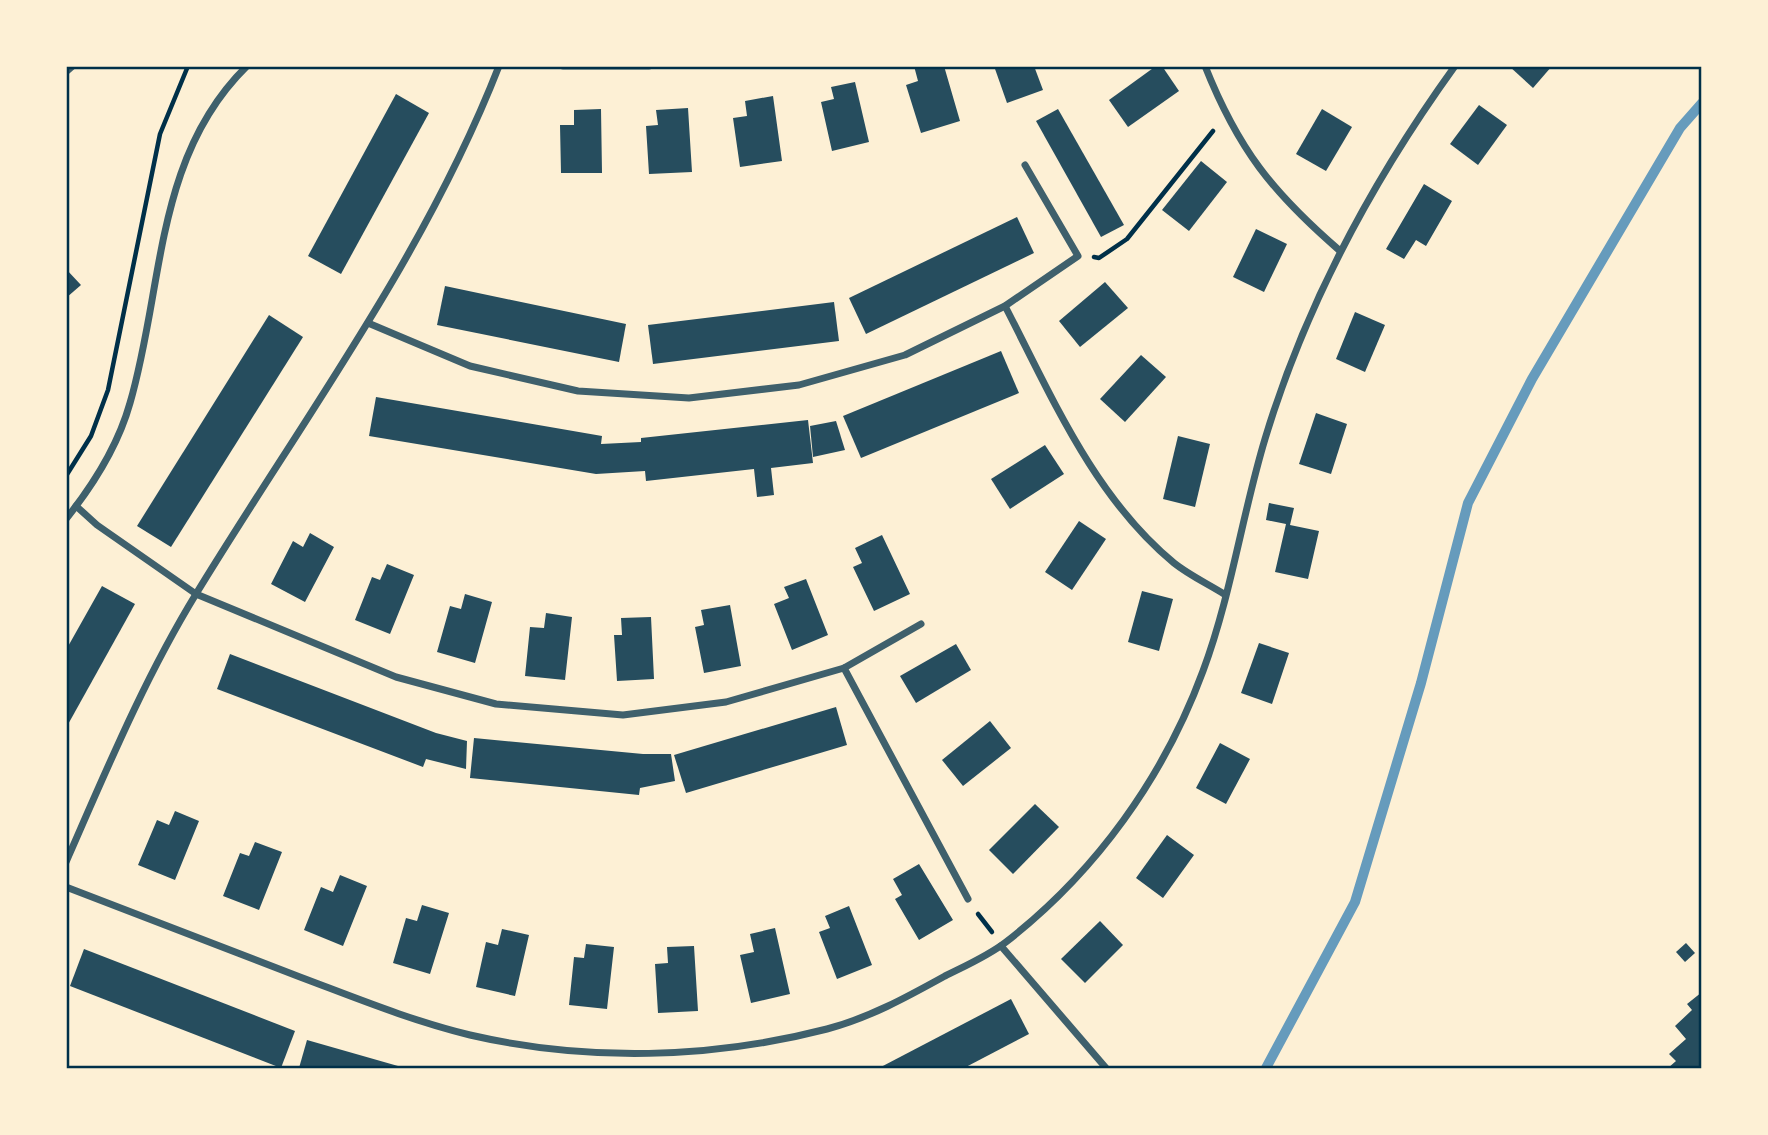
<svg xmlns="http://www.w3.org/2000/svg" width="1768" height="1135" viewBox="0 0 1768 1135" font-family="'Roboto Condensed',sans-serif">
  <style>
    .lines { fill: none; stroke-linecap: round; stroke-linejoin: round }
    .stream { stroke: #669bbc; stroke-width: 10 }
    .building { fill: #264d5e }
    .path { stroke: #003049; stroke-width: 4.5 }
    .service { stroke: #3f606c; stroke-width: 5 }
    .minor { stroke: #3f606c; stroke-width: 7 }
    .neatline { fill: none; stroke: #003049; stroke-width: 2.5 }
  </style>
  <rect width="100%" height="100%" fill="#fdf0d5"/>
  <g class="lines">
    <polyline class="stream" points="1266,1068 1355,902 1421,683 1468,503 1532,379 1680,128 1702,103"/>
  </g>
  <g class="building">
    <polygon points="914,66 944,66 960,121 921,133 906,85 918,81"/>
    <polygon points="994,66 1034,66 1043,90 1007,103"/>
    <polygon points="1156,66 1162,66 1179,91 1128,127 1109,100"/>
    <polygon points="1509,66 1552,66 1533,88"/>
    <polygon points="855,82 869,142 832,151 821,102 834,99 831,87"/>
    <polygon points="396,94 429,113 341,274 308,256"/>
    <polygon points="773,96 782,161 740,167 733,118 747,116 745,101"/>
    <polygon points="1479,105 1507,125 1478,165 1450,144"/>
    <polygon points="688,108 692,172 649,174 646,126 658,125 656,110"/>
    <polygon points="601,109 602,173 561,173 560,125 574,125 574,110"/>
    <polygon points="1058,109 1124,225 1101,237 1036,121"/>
    <polygon points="1322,109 1352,127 1326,171 1296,154"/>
    <polygon points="1201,161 1227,182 1189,231 1162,210"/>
    <polygon points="1424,184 1452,201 1426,246 1416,240 1404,259 1386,249"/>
    <polygon points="1017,217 1034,253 866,334 849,298"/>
    <polygon points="1256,229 1287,244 1264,292 1233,277"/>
    <polygon points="66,269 81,285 66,298"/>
    <polygon points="1105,282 1128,308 1080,347 1059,321"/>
    <polygon points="445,286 626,324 619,362 437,325"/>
    <polygon points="834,302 839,341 653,364 648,325"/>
    <polygon points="1355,312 1385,325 1365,372 1336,359"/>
    <polygon points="269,315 303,337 171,547 137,526"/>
    <polygon points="1001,351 1019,393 861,458 843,416"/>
    <polygon points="1141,355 1166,377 1125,422 1100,399"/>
    <polygon points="376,397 602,436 601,444 641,442 641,438 808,420 813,463 771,468 774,495 757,497 754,469 646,481 645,471 596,474 369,436"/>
    <polygon points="1316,413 1347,424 1331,474 1299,464"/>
    <polygon points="836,421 845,450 813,457 810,426"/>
    <polygon points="1178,436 1210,444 1195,507 1163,499"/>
    <polygon points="1045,445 1064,474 1010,509 991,479"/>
    <polygon points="1269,503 1294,508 1290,525 1319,531 1308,579 1275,572 1286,524 1266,520"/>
    <polygon points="1079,521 1106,539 1072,590 1045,572"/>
    <polygon points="310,533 334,547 305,602 271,584 293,541 303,547"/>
    <polygon points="882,535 910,594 874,611 853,567 862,563 855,548"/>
    <polygon points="387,564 414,575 390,634 355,620 372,577 380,580"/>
    <polygon points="806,579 828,635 792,650 774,604 789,598 784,587"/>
    <polygon points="102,586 135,604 66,728 66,650"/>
    <polygon points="1142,591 1173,599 1159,651 1128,642"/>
    <polygon points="465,594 492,602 475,663 437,652 450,606 461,609"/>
    <polygon points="730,605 741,666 704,673 695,627 704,625 701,610"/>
    <polygon points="546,613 572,617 565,680 525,676 530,627 544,628"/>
    <polygon points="651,617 654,679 617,681 614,635 622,635 621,618"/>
    <polygon points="1259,643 1289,653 1272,704 1241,693"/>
    <polygon points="956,644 971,670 916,703 900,676"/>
    <polygon points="230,654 436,733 467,741 466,769 426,759 423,767 217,689"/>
    <polygon points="836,707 847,745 686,793 674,755"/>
    <polygon points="990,721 1011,748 963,786 942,760"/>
    <polygon points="474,738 643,754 671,754 675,781 640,788 639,795 470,778"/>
    <polygon points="1220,743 1250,759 1226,804 1196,788"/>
    <polygon points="1035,804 1059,827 1013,874 989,850"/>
    <polygon points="175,811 199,821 175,880 138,865 157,820 169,825"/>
    <polygon points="1167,835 1194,855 1163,898 1136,878"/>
    <polygon points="255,842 282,852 259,910 223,896 240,853 249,856"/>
    <polygon points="919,864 953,920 919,940 895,899 902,895 893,879"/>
    <polygon points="340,875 367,886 343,946 304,930 321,887 333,892"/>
    <polygon points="422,905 449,913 430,974 393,963 406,918 417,921"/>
    <polygon points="849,906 872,965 837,979 819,932 830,928 825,916"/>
    <polygon points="1100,921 1123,945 1085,983 1061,959"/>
    <polygon points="775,928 790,994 751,1003 740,955 754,952 750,934"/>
    <polygon points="502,929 529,935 515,996 476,987 486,942 498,945"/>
    <polygon points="1686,943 1695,953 1685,962 1676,952"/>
    <polygon points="586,944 614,947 607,1009 569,1005 574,957 584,958"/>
    <polygon points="694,946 698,1011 658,1013 655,964 668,963 667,947"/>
    <polygon points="84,949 295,1031 281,1068 70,986"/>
    <polygon points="1702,992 1702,1068 1668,1068 1676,1061 1669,1054 1686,1039 1675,1026 1692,1010 1687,1004"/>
    <polygon points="1011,999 1029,1034 964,1068 879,1068"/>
    <polygon points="307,1040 405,1068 299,1068"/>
  </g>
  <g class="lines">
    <g class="path">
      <polyline points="1094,257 1099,258 1127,239 1213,131"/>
      <polyline points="66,476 91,436 108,390 160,134 188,66"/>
      <polyline points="978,914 992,932"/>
    </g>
    <polyline class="service" points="66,73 74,66"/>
    <g class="minor">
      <polyline points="563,66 649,66"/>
      <path d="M1205,66C1238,149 1272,192 1339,250"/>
      <path d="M1005,306C1052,397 1094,497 1174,563C1189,575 1208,584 1224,594"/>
      <polyline points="368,323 470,366 578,391 689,398 799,385 905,355 1005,306 1078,256 1025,165"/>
      <polyline points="76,506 97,525 196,594 396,677 496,704 623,715 726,702 844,668 921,624"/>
      <path d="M66,519C94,484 118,446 130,403C164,287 154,157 247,66"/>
      <polyline points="844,668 968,899"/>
      <path d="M66,862C106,771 144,679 196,594C302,420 424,258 499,66"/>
      <path d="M66,887C144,917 222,947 300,977C356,998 412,1021 470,1035C587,1062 711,1059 827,1029C869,1018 907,997 945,976C965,966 988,956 1006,942C1096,872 1164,777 1203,671C1231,596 1242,515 1265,439C1306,303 1372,181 1455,66"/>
      <polyline points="1001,946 1106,1068"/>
    </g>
  </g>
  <rect width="1768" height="1135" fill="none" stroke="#fdf0d5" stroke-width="136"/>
  <rect x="68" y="68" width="1632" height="999" class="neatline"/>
</svg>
